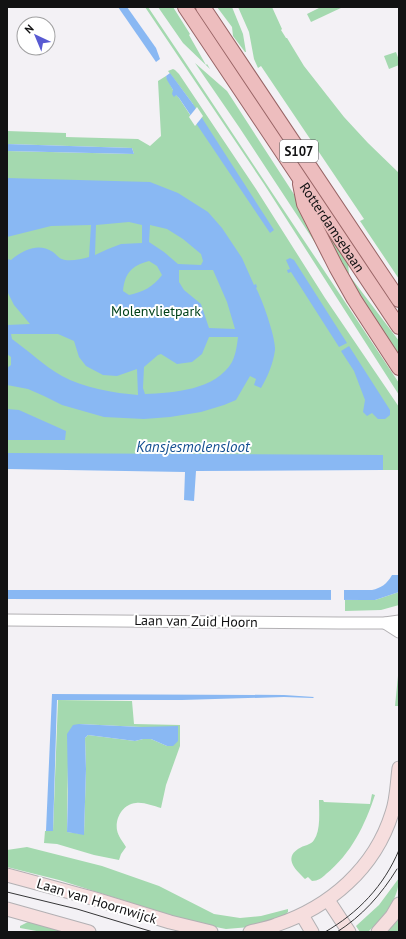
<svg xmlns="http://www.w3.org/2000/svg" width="406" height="939" viewBox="0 0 406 939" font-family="'PT Sans',sans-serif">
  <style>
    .green { fill: #a4d9af; fill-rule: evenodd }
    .water { fill: #89b8f3; fill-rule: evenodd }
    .pier { fill: #f3f1f5 }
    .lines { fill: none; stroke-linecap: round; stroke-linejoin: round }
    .tertiary-casing { stroke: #b2b0b3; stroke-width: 13 }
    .secondary-casing { stroke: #b2b0b3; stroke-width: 15 }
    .primary-casing { stroke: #996566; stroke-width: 16 }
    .tertiary { stroke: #fff; stroke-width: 11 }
    .secondary { stroke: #f6dede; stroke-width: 13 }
    .primary { stroke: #edbdbe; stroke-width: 14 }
    .tram { stroke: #363637; stroke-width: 1 }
    .labels { text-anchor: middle; stroke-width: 4; stroke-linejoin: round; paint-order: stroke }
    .shield { fill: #fff; stroke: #59595a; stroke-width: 1 }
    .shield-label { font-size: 13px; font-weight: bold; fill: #121213 }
    .street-label { font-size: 14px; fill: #121213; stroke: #fff }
    .park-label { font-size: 14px; fill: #00421a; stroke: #fff }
    .water-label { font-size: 15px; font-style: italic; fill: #134f90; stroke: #fff }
  </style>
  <rect width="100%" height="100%" fill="#f3f1f5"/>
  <g class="green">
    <polygon points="145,7 148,7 181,56 399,383 399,395 264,184"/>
    <polygon points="158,7 173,7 190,34 189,35 206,65 207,64 210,69 183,43"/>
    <polygon points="217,7 232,7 243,34 246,52 245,52 233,36 232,27"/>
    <polygon points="238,7 272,7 282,29 281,30 286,38 287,38 304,66 344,117 368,143 399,173 399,279 360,221 364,219 261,66 258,68 254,59 249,32"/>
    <polygon points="321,7 343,7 311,22 307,14"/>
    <polygon points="396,52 399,60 399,65 389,69 384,56"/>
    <polygon points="195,63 227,91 299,202 333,270 239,127"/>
    <polygon points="173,69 175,70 179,74 256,189 325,298 399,407 399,470 383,470 383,460 7,456 7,151 134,154 132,148 7,144 7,131 66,133 66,137 138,139 150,146 161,136 158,81 166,76 174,92 179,98 196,124 193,104 168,71"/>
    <polygon points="308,202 348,262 349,275 399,341 399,361 367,313"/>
    <polygon points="399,592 399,605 381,610 345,611 345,600 375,600"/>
    <polygon points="399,666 399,698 398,706 395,706"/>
    <path d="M58,700L132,701L134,724L180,725V746L166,785L161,808C153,806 144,802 136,803C123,804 115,818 117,830C118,836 123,842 126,847L121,854L119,860L94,855L57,844L44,843L45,831H53ZM79,724L141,727H178L167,746L151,739H143L135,741L88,735L85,738L86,769L84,834L67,832L68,764Z"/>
    <path d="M372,794L375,795C365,825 351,854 326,874C322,878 318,881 312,881L308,877L305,879C297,871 283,859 298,849C304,845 311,845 314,840C321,830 319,812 319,800H323L324,802L370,804Z"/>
    <polygon points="27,847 102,866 159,886 214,914 240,918 261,916 288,909 288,912 282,918 250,927 226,929 190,922 138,905 59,880 7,867 7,850"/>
    <path d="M399,878C399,899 383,918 368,932H360L356,926L379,905Z"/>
    <polygon points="399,916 399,932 386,932"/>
    <polygon points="32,920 76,932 42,932 20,928 20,926"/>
  </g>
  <g class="water">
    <polygon points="118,7 127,7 156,48 160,59 156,62"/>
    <polygon points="170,73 193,104 274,230 270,233 179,98 176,95 174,97 172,94 173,90 167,80 166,76"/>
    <polygon points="7,144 132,148 134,154 7,151"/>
    <path d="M7,178L150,182L178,193L208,212L222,228L242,258L254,285L256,284L257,287L256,288C262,299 276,338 275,350C273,364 268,376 261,388L254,385L256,379L250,376L236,400L224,405L201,412L170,417L144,419L104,417L62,405L44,396L28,389L7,385V368L11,365V357L7,354V325L30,324L14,305L7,291V259L11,260C23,250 38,242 53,252C57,255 59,259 65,260C73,261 82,259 89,257L91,225L51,226L7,237ZM129,222L142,225V243L121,244L108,249L95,255L96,225ZM150,225L167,229L183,239L201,254L203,261L201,265L178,264L164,252L149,242ZM149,261L157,266L162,275C153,287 143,292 129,295L123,291C125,273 131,266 149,261ZM179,270H213L227,302L235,329L209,328L201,304L184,290L179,282ZM11,334H58L74,341L79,357L86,366L103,375L117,376L137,369L138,395C114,393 84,388 62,376C44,366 29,351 12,339ZM209,337H238C237,345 236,354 232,362C216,390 173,393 145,394L143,388L144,367L158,355L161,354L177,364L192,362L202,354Z"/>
    <polygon points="290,258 294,260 347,343 339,347 291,272 288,273 287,270 290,269 286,260"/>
    <polygon points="349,346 390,410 390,415 385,419 378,419 372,413 367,416 363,412 365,400 354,371 341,351"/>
    <polygon points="7,409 19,410 66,431 65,440 7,440"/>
    <polygon points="7,453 383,455 383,470 196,471 194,501 184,500 185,472 7,469"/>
    <path d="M392,575H399V592L375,600L7,599V590H372C381,588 387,584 392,575Z"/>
    <polygon points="52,694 284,695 314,697 313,698 284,697 182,700 57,700 53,831 46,831"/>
    <polygon points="79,724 141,727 178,726 178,741 173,746 167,746 151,739 143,739 135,741 88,735 85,738 86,769 84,835 67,832 68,791 67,734 73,725"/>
  </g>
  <g class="pier">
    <polygon points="197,107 203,116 195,126 189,117"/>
    <rect x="331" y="588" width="13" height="14"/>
  </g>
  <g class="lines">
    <defs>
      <g id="tertiary">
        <polyline points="7,620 339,623 385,623 399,621"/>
        <polyline points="385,623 399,632"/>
      </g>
      <g id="secondary">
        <polyline points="7,875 92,898 170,922 211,932"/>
        <polyline points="328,900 349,932"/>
        <polyline points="7,909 89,932"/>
        <polyline points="302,915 312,932"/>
        <path d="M250,932C258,930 268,928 276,925C330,907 375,868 392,813C397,799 397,783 399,768"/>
        <polyline points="378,932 392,916 399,904"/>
      </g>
      <g id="primary">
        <path id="s1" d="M185,7L399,327"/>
        <polyline points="203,7 399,300"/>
        <polyline points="300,184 304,204 336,267 354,299 399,368"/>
      </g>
    </defs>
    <use href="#tertiary" class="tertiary-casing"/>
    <use href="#secondary" class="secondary-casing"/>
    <use href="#primary" class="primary-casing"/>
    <use href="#tertiary" class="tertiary"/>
    <use href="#secondary" class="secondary"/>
    <use href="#primary" class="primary"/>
    <g class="tram">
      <polyline points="7,892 77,909 153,932"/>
      <path d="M325,932C358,913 384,886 399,850"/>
      <path d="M337,932C362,916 381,895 397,869"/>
    </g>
  </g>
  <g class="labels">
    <rect class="shield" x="280" y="140" width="38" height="22" rx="3"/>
    <g class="shield-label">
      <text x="299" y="156">S107</text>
    </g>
    <g class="street-label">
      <text dy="5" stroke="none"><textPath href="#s1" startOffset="265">Rotterdamsebaan</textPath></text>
      <text transform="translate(196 621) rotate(1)" y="5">Laan van Zuid Hoorn</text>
      <text transform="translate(97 901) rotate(17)" y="5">Laan van Hoornwijck</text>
    </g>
    <g class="park-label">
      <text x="156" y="316">Molenvlietpark</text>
    </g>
    <g class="water-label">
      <text x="193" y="452">Kansjesmolensloot</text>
    </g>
  </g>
  <rect width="406" height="939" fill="none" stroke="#121213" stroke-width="16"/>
  <g transform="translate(36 36) rotate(316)"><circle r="19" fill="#ffffff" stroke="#a0a0a1"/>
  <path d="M0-3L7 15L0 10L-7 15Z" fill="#585ad2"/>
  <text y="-6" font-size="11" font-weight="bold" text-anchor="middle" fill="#121213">N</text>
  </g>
</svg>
